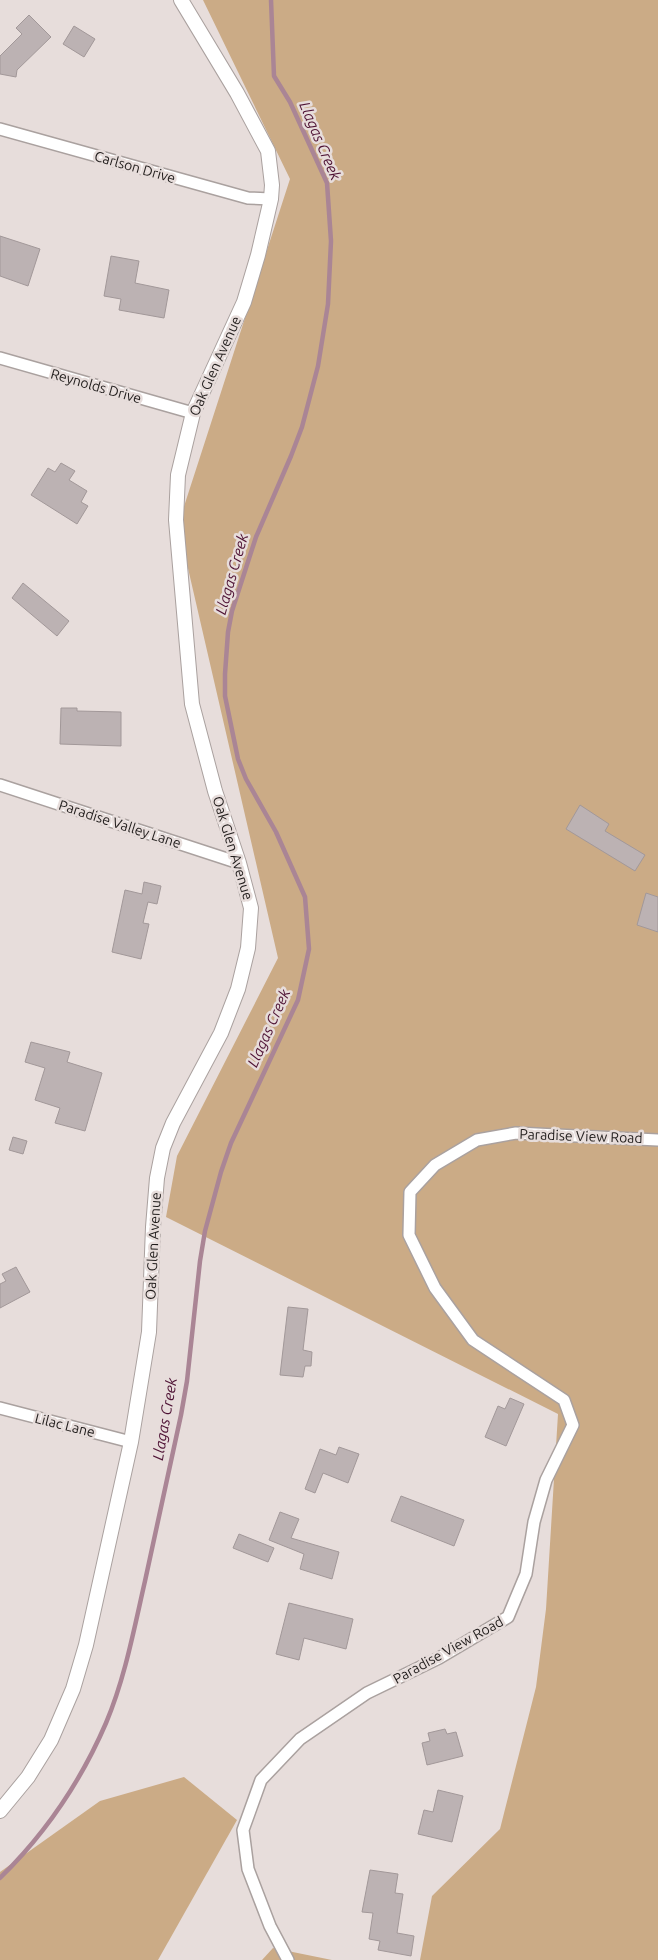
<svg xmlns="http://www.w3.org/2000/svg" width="658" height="1960" viewBox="0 0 658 1960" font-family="Ubuntu,sans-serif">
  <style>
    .green { fill: #cbab86 }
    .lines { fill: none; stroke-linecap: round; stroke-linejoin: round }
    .stream { stroke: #aa8595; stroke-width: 4.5 }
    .building { fill: #bcb2b3; stroke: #a29899 }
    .minor-casing { stroke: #aaa19f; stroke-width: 14 }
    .tertiary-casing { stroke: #aaa19f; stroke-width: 16 }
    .minor { stroke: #fff; stroke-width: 11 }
    .tertiary { stroke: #fff; stroke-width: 14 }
    .labels { text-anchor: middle; stroke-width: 5; stroke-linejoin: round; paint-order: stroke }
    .street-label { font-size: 14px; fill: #211d1c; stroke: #e7dddb }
    .water-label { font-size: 15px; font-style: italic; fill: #4e1234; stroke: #e7dddb }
  </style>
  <rect width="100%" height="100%" fill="#e7dddb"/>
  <g class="green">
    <polygon points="203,0 658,0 658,1960 420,1960 432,1896 500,1829 536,1687 546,1609 558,1414 166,1217 177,1156 278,958 178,525 290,179"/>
    <polygon points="184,1777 237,1820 158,1960 0,1960 0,1872 100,1801"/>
    <polygon points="273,1948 332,1960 262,1960"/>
  </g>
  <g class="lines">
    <path class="stream" d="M0,1878C45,1834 81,1781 106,1723C125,1678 134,1629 145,1581C157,1525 169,1470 181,1415L187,1381L200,1261L205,1231L221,1172L231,1143L298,1000L309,949L305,897L276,832L246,779L238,759L225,696V674L228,632L232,611L256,537L291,456L302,427L318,366L328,304L331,241L327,183L290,102L274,76L271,0"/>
  </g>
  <g class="building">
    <polygon points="29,15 51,37 17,70 16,77 0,74 0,56 22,34 16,28"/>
    <polygon points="74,26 95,39 84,57 63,44"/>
    <polygon points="0,236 40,249 28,286 0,276"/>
    <polygon points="111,256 139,261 135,283 169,290 164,318 119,310 121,299 104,296"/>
    <polygon points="61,463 75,471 69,480 87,491 81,502 88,506 77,524 31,495 48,468 55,472"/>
    <polygon points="23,583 69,621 57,636 12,598"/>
    <polygon points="61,708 77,708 77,711 121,712 121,746 60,744"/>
    <polygon points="580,805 609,824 605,831 645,855 635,871 566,829"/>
    <polygon points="144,882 161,886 157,904 148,902 143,923 149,924 141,959 112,952 125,890 142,894"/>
    <polygon points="646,893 658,897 658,932 637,925"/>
    <polygon points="31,1042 70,1052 67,1062 102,1073 85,1131 55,1123 60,1108 35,1100 45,1068 25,1062"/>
    <polygon points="13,1137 27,1141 23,1154 9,1150"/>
    <polygon points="16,1267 30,1292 0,1308 0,1284 6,1281 2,1274"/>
    <polygon points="288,1307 308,1309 303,1350 312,1352 311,1366 305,1366 303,1377 280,1375"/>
    <polygon points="510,1398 524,1404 506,1446 485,1437 498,1406 505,1409"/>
    <polygon points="339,1447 359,1454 348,1483 323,1473 315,1493 305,1489 320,1449 336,1455"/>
    <polygon points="401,1496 464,1520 454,1546 391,1521"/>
    <polygon points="280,1512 299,1519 291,1538 339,1552 332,1579 300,1569 304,1554 269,1540"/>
    <polygon points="239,1534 274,1548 268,1562 233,1548"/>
    <polygon points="289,1603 353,1619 346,1649 304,1638 299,1660 276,1654"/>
    <polygon points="445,1729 447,1734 456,1732 463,1756 427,1765 422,1743 430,1741 428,1733"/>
    <polygon points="438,1790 463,1796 452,1842 418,1834 424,1810 433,1812"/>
    <polygon points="370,1870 398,1874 395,1893 403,1894 397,1933 414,1936 411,1956 378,1950 380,1941 369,1939 373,1913 362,1912"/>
  </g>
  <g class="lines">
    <defs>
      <g id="minor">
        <polyline points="0,129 248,198 271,199"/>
        <polyline points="0,358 193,413"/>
        <polyline points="0,785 239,863"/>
        <polyline points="0,1408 131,1442"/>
        <polyline points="288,1960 270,1926 248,1869 243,1830 261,1780 300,1739 367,1693 439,1658 508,1617 526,1574 534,1522 546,1480 573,1425 564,1400 473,1340 435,1288 409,1235 410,1192 435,1165 477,1140 516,1133 658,1140"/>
      </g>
      <polyline id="tertiary" points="0,1811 28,1777 51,1740 73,1689 86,1645 131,1442 149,1332 153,1227 157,1178 163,1148 173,1123 221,1033 238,989 248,948 251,908 239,863 215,791 192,704 176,520 178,475 193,413 244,302 258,255 271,199 272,185 268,151 237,93 181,0"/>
    </defs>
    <use href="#minor" class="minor-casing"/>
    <use href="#tertiary" class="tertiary-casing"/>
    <use href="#minor" class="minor"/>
    <use href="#tertiary" class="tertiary"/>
  </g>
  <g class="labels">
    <g class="street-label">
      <text transform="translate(135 167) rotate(16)" y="5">Carlson Drive</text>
      <text transform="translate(215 366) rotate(-66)" y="5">Oak Glen Avenue</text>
      <text transform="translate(96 386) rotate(16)" y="5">Reynolds Drive</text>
      <text transform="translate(120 824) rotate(18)" y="5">Paradise Valley Lane</text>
      <text transform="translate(233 848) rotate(73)" y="5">Oak Glen Avenue</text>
      <text transform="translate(581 1136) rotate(2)" y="5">Paradise View Road</text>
      <text transform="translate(153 1246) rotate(-87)" y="5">Oak Glen Avenue</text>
      <text transform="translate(65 1425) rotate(14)" y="5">Lilac Lane</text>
      <text transform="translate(448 1650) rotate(-29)" y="5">Paradise View Road</text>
    </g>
    <g class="water-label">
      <text transform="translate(320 141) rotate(67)" y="5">Llagas Creek</text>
      <text transform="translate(232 574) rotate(-74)" y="5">Llagas Creek</text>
      <text transform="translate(269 1028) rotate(-66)" y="5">Llagas Creek</text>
      <text transform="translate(165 1419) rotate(-80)" y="5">Llagas Creek</text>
    </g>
  </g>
</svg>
